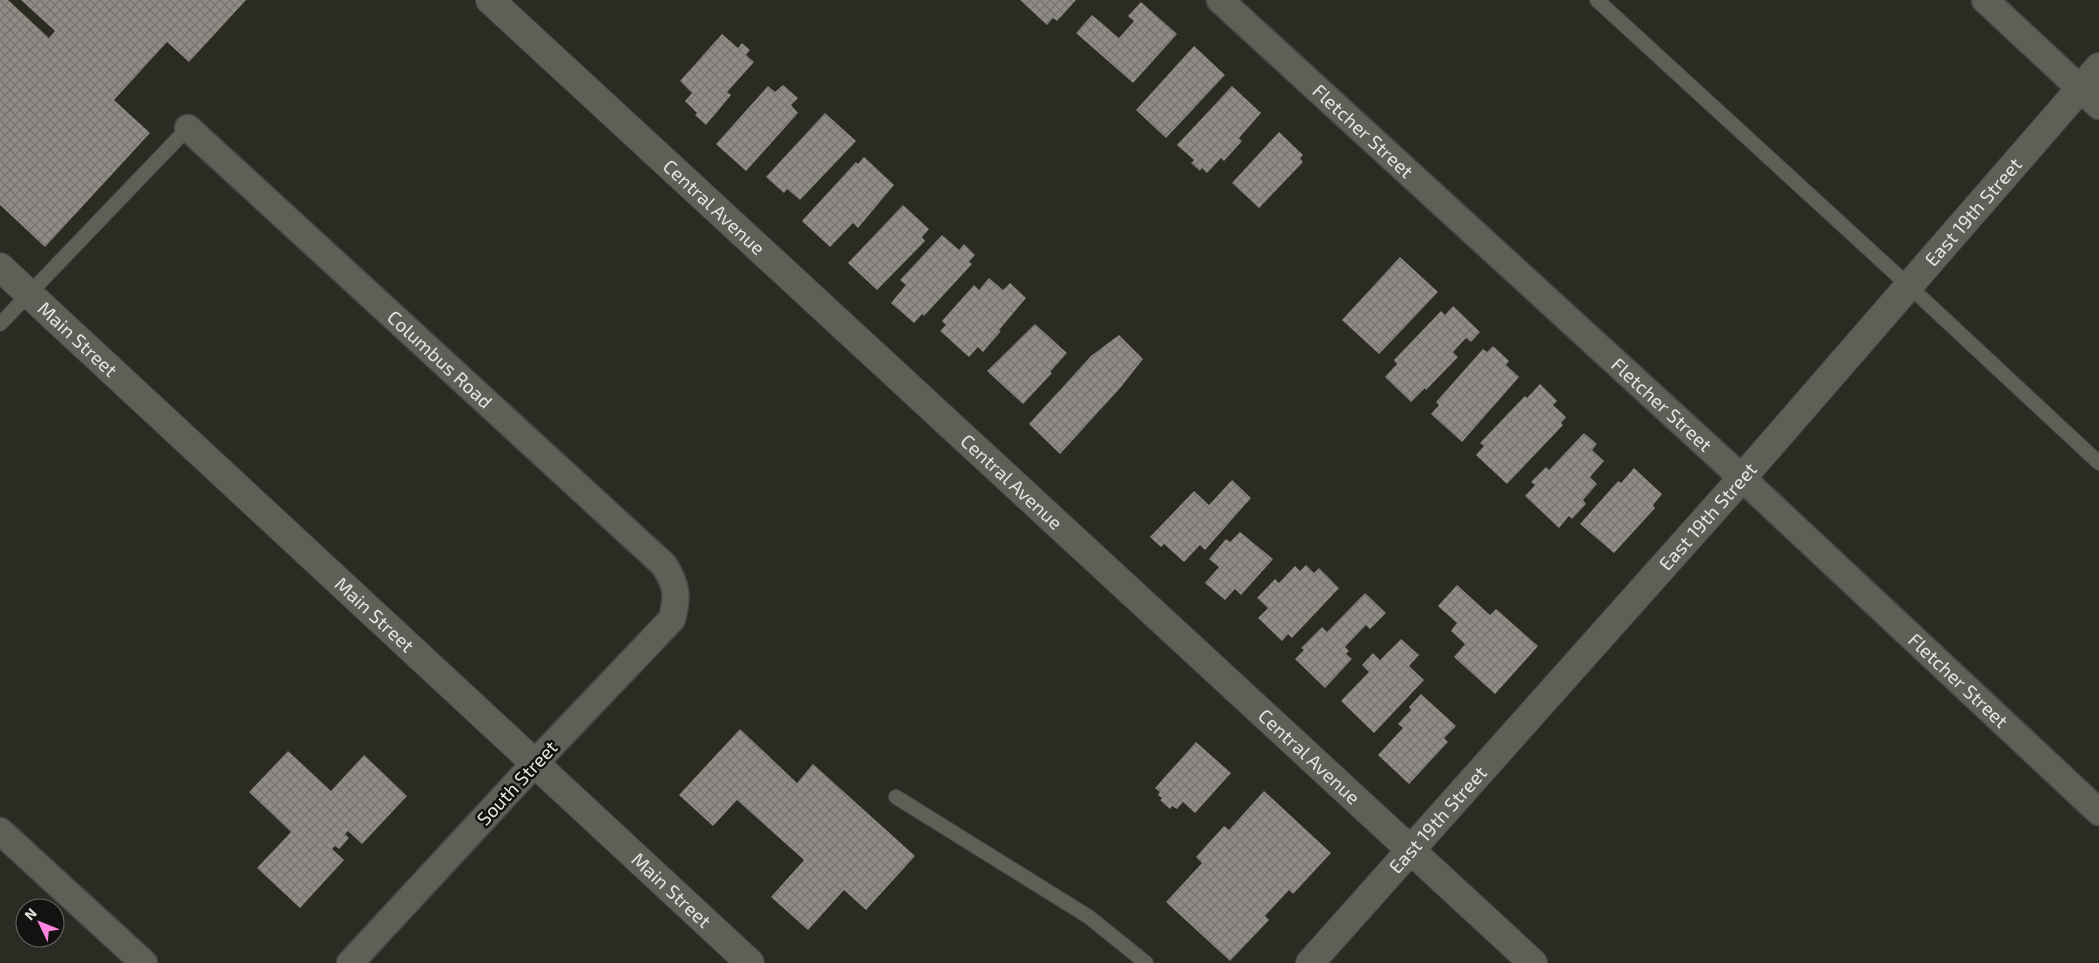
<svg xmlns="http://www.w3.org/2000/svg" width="2099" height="963" viewBox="0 0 2099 963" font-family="'Exo 2',sans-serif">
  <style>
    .building { fill: url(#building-cross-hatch) }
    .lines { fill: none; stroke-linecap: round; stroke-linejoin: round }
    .service-casing { stroke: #46453f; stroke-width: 16 }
    .minor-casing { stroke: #46453f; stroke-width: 29 }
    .tertiary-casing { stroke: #46453f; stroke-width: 30 }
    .service { stroke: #605f57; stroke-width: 14 }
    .minor { stroke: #605f57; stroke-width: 26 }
    .tertiary { stroke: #605f57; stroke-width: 28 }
    .labels { text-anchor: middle; stroke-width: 5; stroke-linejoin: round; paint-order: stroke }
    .street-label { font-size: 19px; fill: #e6e5e0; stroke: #131210 }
  </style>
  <defs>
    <pattern id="building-cross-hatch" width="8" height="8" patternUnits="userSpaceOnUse" patternTransform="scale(1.25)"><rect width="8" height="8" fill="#8e8c84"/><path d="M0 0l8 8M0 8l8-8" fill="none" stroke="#74736d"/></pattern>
  </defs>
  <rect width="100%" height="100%" fill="#2b2a23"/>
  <g class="building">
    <polygon points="0,0 8,0 49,38 55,31 21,0 246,0 189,62 167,42 114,100 150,133 45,247 0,205"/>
    <polygon points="1020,0 1076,0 1057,21 1053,18 1047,25"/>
    <polygon points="1141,2 1177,34 1133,83 1076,33 1092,15 1119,38 1134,21 1128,16"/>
    <polygon points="722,34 738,48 742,43 750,50 746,55 754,62 727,92 731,95 706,125 695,115 697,113 685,101 692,93 680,81"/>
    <polygon points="1194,46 1225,75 1166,138 1136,110"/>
    <polygon points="783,85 798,98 791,105 798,113 746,171 716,144 768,86 775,92"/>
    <polygon points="1232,86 1261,113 1239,138 1242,141 1224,161 1221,158 1207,173 1202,168 1200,171 1191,163 1194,160 1177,145"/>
    <polygon points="825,113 856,141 800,200 787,189 784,193 766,177"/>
    <polygon points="1279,132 1303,155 1300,158 1303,162 1259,208 1232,183"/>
    <polygon points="864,157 894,185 858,228 853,223 830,247 802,221 856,162 858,164"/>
    <polygon points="903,205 929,229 922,237 925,241 877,290 848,263"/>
    <polygon points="942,235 959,250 964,244 975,255 969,262 972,264 924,316 922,314 914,323 891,303 906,285 900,280"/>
    <polygon points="1400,257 1438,292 1379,354 1342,320"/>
    <polygon points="989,278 1003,290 1010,283 1026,298 999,330 1001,331 983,352 978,347 969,357 940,331 946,325 942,321 974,285 979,290"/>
    <polygon points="1453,306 1480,332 1471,342 1466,338 1453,352 1458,357 1426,390 1425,388 1411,402 1385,377 1397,364 1394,360 1441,311 1445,315"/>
    <polygon points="1035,324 1067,353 1050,372 1052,373 1023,404 987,371"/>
    <polygon points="1119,335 1143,359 1121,387 1060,454 1029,424 1091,356"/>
    <polygon points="1493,346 1509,361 1506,365 1519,377 1462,442 1431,414 1439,405 1436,402 1483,349 1487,352"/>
    <polygon points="1540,384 1557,401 1553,405 1566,417 1561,423 1563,425 1507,484 1476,455 1484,446 1480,443 1525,396 1527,398"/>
    <polygon points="1584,433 1597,444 1592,450 1604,461 1590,477 1597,484 1583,500 1586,504 1572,519 1569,516 1559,528 1525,496 1535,485 1531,482 1546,467 1549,470"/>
    <polygon points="1634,468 1662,494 1653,505 1655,508 1614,553 1580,524 1618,481 1621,483"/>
    <polygon points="1232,480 1251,498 1205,550 1200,545 1184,562 1164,544 1161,547 1150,537 1194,491 1209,505"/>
    <polygon points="1240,532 1273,559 1241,595 1235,589 1225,600 1205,583 1219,567 1209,559 1226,539 1230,542"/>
    <polygon points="1306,565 1314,573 1319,568 1339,588 1292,638 1288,634 1282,641 1258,618 1268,608 1257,598 1275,579 1279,583 1295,566 1300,571"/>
    <polygon points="1457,585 1490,615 1496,609 1538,646 1495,694 1454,657 1465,644 1451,631 1457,623 1438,606"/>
    <polygon points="1365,593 1386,613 1370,629 1366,625 1345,647 1349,651 1346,654 1352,659 1325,688 1295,659 1304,650 1301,648 1322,627 1327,632"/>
    <polygon points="1401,639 1419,655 1409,666 1424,680 1374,733 1341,701 1369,672 1362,665 1373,653 1380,660"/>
    <polygon points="1421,694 1456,726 1444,738 1448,742 1409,784 1378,755 1403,728 1398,724 1411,710 1409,707"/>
    <polygon points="740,729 797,783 813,764 915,856 866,910 844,890 808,930 771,897 804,860 737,800 713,826 679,795"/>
    <polygon points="1196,742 1231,773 1195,813 1183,802 1177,809 1172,806 1170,809 1160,800 1162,798 1158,795 1160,792 1155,788"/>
    <polygon points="288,751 331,791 364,755 407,796 362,844 348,831 345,834 349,838 339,849 335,846 332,849 344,860 300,908 257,868 291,832 249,792"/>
    <polygon points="1264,791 1331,853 1293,894 1289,890 1265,916 1269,920 1230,961 1166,902 1202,863 1196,857 1224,826 1229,830"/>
  </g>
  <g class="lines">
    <defs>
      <g id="service">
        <polyline points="1597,0 1909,286 2099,463"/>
        <polyline points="0,324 188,128"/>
        <polyline points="896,797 1089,917 1146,963"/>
      </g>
      <g id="minor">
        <path id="s1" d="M1220,0L1742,478L2099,812"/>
        <polyline points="1985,0 2099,106"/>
        <path id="s2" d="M188,128L664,565C677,586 678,595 672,619L535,763L350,963"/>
        <polyline points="0,831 144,963"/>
      </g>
      <g id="tertiary">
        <path id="s3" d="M490,0L1533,963"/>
        <path id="s4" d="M0,267L750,963"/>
        <path id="s5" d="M1310,963L1742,478L2099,67"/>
      </g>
    </defs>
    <use href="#service" class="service-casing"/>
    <use href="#minor" class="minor-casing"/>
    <use href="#tertiary" class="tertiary-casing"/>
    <use href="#service" class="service"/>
    <use href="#minor" class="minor"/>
    <use href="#tertiary" class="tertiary"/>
  </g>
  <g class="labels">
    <g class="street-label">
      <text dy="7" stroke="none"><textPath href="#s1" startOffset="194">Fletcher Street</textPath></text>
      <text dy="7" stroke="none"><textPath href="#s3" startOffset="305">Central Avenue</textPath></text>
      <text dy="7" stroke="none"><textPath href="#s5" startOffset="1002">East 19th Street</textPath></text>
      <text dy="7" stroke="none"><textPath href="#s4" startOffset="106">Main Street</textPath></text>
      <text dy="7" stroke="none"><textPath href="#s2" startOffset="342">Columbus Road</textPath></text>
      <text dy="7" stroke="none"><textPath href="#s1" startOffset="599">Fletcher Street</textPath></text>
      <text dy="7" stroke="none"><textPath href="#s3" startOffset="710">Central Avenue</textPath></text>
      <text dy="7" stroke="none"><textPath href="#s5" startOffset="598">East 19th Street</textPath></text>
      <text dy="7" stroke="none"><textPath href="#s4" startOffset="511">Main Street</textPath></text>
      <text dy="7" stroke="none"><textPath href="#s1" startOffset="1004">Fletcher Street</textPath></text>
      <text dy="7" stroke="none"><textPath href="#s3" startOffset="1115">Central Avenue</textPath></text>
      <text transform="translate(517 783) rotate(-47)" y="7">South Street</text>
      <text dy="7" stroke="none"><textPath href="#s5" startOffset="192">East 19th Street</textPath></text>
      <text dy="7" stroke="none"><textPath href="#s4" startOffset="916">Main Street</textPath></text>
    </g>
  </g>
  <g transform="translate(40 923) rotate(313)"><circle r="24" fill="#131210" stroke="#676663"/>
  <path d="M0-4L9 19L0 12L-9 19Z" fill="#fe86e0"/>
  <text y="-8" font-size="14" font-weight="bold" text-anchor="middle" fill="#e6e5e0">N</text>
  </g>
</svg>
